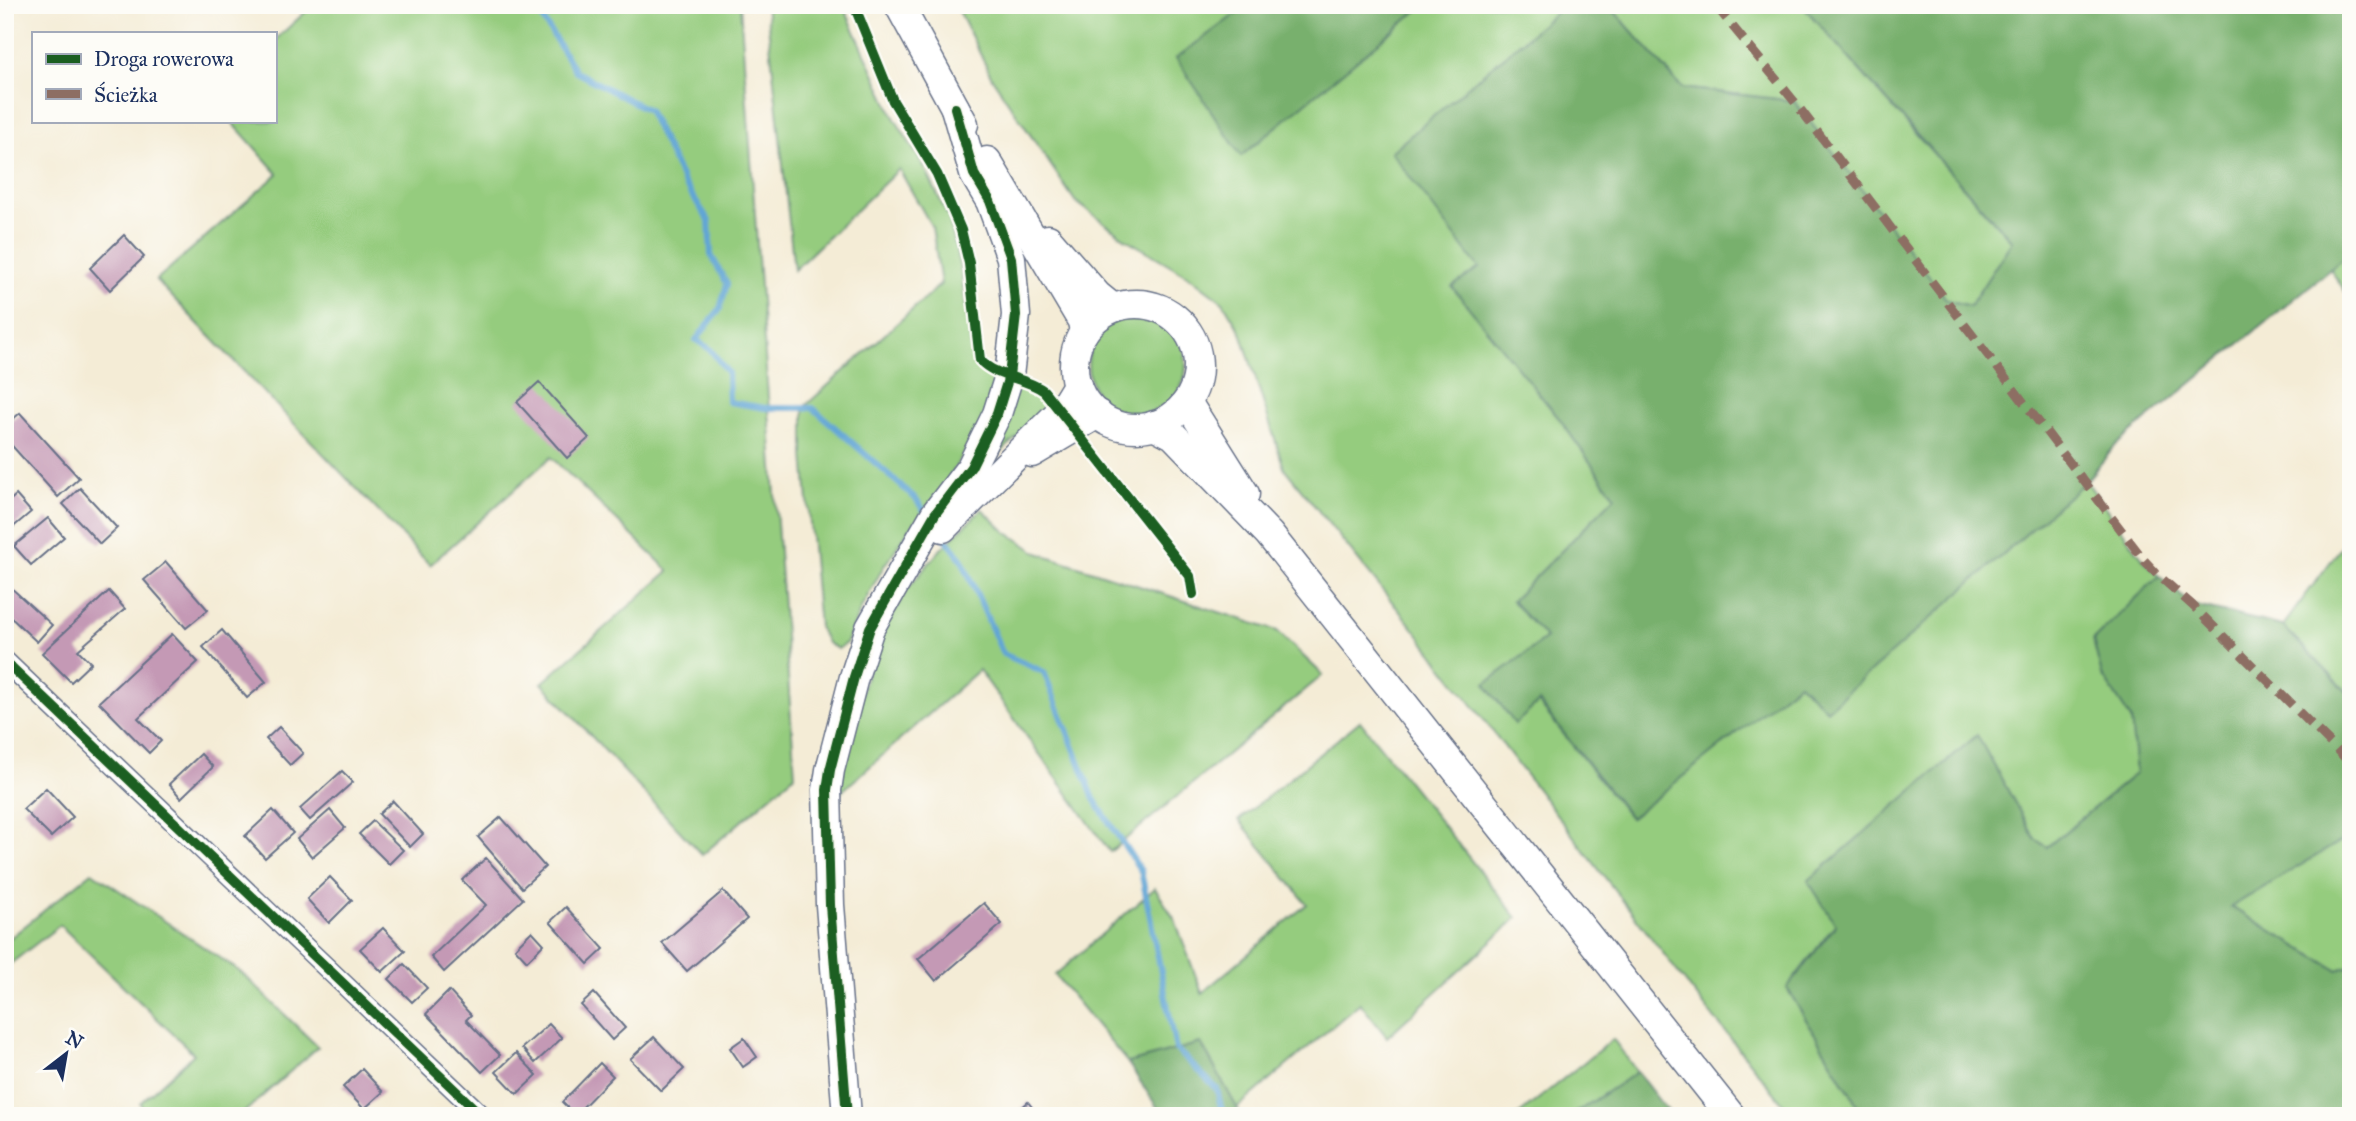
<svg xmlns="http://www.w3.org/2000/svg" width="2356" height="1121" viewBox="0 0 2356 1121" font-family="'IM FELL Great Primer',serif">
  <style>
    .green { fill: #95cc7e; stroke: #587e6e; stroke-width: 2 }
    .forest { fill: #78b06d; stroke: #4a7066; stroke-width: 2 }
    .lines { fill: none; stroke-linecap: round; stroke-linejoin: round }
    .stream { stroke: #60a5d5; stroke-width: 6 }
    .building { fill: #c499b5 }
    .street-casing { stroke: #677188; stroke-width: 22 }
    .secondary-casing { stroke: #677188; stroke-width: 31 }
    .street { stroke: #fff; stroke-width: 19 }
    .secondary { stroke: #fff; stroke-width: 28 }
    .quiet { stroke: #8d6e63; stroke-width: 9; stroke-dasharray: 18 9; stroke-linecap: butt }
    .cycleway-casing { stroke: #fdfcf7; stroke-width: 15 }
    .cycleway { stroke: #1b5e20; stroke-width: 10 }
  </style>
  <rect width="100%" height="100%" fill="#fdfcf7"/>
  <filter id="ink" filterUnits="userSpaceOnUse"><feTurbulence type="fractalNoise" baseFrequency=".0143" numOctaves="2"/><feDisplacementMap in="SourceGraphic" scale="14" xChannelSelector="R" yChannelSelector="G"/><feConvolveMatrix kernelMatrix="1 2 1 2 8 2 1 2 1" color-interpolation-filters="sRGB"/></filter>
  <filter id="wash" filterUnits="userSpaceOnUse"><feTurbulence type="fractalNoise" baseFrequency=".00686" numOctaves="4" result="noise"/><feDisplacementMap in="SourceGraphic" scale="28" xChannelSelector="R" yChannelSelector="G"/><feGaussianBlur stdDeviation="1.57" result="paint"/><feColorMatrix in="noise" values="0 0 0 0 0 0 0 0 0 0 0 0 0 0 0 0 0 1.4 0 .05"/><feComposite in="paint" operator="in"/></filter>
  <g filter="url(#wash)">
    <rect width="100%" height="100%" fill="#f4ecd6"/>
    <g class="green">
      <polygon points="313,5 740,5 795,775 702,855 542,683 669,571 551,457 430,565 156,280 278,174 231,121 275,121 275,40"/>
      <polygon points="766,5 843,5 895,119 925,168 949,219 962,277 973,361 1000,381 986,415 944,487 911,527 884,566 862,606 847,642 838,649 827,643 819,627 804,455 804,407 941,284 932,227 899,169 794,270"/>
      <polygon points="956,5 1802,5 2012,242 1970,306 1947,300 1794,101 1682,88 1615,12 1479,269 1453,286 1558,417 1615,497 1512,601 1546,638 1538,702 1630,818 1799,683 1827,709 2086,481 2144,560 2159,576 2093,640 2102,675 2131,719 2136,773 2047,847 2035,839 1977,736 1787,988 1864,1116 1793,1116 1686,983 1414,629 1284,468 1241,332 1223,302 1190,277 1126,239 1075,201 992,78"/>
      <polygon points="2351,252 2351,300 2330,269"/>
      <circle cx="1137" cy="365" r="49"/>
      <polygon points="1016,385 1034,391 1050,406 981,471"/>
      <polygon points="982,509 1005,531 1038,553 1277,631 1323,675 1110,852 979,670 840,793 847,738 879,636 908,588 941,549"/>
      <polygon points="2351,534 2351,696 2283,626"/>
      <polygon points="1360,721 1517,918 1387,1037 1360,1003 1237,1108 1201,1043 1128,1063 1055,975 1155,888 1175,920 1202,993 1307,904 1239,820"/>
      <polygon points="2351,835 2351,966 2337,970 2231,907"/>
      <polygon points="92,872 242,973 318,1047 240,1116 147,1116 140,1103 194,1054 60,925 5,968 5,942"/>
      <polygon points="1613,1039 1637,1072 1571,1116 1517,1116"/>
    </g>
    <g class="forest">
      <polygon points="1248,5 1424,5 1241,156 1176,58"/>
      <polygon points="1802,5 2351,5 2351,252 2116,445 2086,481 1827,710 1799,683 1631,818 1539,702 1515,724 1485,684 1546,638 1512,601 1615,497 1558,417 1452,287 1479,268 1391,152 1559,10 1615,12 1682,88 1794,101 1947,300 1970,306 2012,241"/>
      <polygon points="2159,576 2192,605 2283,626 2351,696 2351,835 2231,907 2337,970 2351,966 2351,1116 1864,1116 1787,988 1836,925 1808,881 1977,735 2035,839 2047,847 2136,773 2131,719 2102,675 2093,640"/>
      <polygon points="1201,1043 1237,1108 1242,1116 1163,1116 1128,1063"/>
      <polygon points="1637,1072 1671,1116 1571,1116"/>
    </g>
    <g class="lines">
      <g class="stream">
        <polyline points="534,5 576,72 648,110 684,183 709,221 711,255 727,284 720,309 696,340 710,349 728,373 729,402 765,408 813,408 915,498 926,513"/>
        <polyline points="943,535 962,560 1003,654 1044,672 1094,799 1141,871 1176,1049 1217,1089 1223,1116"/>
      </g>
    </g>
    <g id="blocks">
      <g class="building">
        <polygon points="124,235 144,257 110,290 90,268"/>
        <polygon points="539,382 589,438 567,458 517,402"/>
        <polygon points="20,413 79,478 58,497 5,438 5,426"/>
        <polygon points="80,488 117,528 100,544 63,504"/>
        <polygon points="16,495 31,512 5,534 5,505"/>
        <polygon points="48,518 64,537 31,565 14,546"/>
        <polygon points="166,562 208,610 186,628 144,580"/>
        <polygon points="9,586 52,625 37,642 5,612 5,590"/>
        <polygon points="109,591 125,609 78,650 91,663 71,682 42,653"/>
        <polygon points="222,630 266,682 247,698 203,647"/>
        <polygon points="172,634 198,662 138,718 161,741 149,753 99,702"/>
        <polygon points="279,727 303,753 290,765 266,739"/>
        <polygon points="201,754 213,767 181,798 169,784"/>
        <polygon points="342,771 353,782 310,820 300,809"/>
        <polygon points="46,788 73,817 51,837 23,809"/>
        <polygon points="393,801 423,834 410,847 379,814"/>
        <polygon points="273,810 293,833 265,858 245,836"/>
        <polygon points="330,810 345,828 312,857 297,839"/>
        <polygon points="501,817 545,867 522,888 478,837"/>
        <polygon points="373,821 403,850 389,864 359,834"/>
        <polygon points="486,858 523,899 444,972 431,957 486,905 462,880"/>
        <polygon points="330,877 352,900 329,923 307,899"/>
        <polygon points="723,891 747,919 687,971 662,943"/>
        <polygon points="984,903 1002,924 936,981 918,959"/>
        <polygon points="566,907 604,949 588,964 550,922"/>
        <polygon points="383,928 405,951 382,972 360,949"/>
        <polygon points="532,931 544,944 527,961 515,948"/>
        <polygon points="404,964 427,988 412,1002 389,979"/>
        <polygon points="449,991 471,1015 466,1020 500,1055 482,1072 426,1014"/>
        <polygon points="594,993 625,1028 612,1040 581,1005"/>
        <polygon points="549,1024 562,1038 535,1063 522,1048"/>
        <polygon points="654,1037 684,1069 661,1091 630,1059"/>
        <polygon points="744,1038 757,1057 743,1067 730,1048"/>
        <polygon points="516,1053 537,1075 517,1094 496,1072"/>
        <polygon points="600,1063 613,1076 575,1115 562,1102"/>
        <polygon points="362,1069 383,1092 364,1109 343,1087"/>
        <polygon points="1028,1102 1039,1116 1012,1116"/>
      </g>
    </g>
  </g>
  <g filter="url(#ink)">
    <use href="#blocks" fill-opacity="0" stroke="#677188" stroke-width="2"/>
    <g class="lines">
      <defs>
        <polyline id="street" points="5,661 482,1116"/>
        <g id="secondary">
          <polyline points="899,5 964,124"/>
          <polyline points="987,161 1082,321 1084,332"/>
          <polyline points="1048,239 1097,295 1113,308"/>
          <circle cx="1136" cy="366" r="62"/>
          <polyline points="1187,402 1245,494"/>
          <polyline points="1154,425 1173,435 1269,534 1731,1116"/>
          <polyline points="1032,453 1098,414"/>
          <polyline points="943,528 1061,411 1077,385"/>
          <polyline points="847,1116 830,905 827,790 830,770 854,677 870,628 935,514 971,467 997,414 1009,376 1016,315 1011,258 990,201 974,174 955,108"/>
        </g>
      </defs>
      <use href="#street" class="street-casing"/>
      <use href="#secondary" class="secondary-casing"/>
      <use href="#street" class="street"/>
      <use href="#secondary" class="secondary"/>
      <polyline class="quiet" points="1715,5 1794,101 2144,560 2159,576 2192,605 2351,764"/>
      <defs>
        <g id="cycleway">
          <path d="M854,5L893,101L937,174L961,230L969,263L980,360C996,378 1025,377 1044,391L1190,576L1193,594"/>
          <polyline points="5,661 482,1116"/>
          <polyline points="847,1116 830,905 827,790 830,770 854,677 870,628 935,514 971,467 997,414 1009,376 1016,315 1011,258 990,201 974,174 955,108"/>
        </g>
      </defs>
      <use href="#cycleway" class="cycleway-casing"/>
      <use href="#cycleway" class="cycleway"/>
    </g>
  </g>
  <rect width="2356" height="1121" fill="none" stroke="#fdfcf7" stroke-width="28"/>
  <rect x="32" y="32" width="245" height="91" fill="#fdfcf7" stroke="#a3aaba" stroke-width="2"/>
  <rect x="46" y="54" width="35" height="10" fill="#1b5e20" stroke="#a3aaba" stroke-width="2"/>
  <text x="94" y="66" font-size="21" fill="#1b2f5e">Droga rowerowa</text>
  <rect x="46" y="89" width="35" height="10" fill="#8d6e63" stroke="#a3aaba" stroke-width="2"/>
  <text x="94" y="102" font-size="21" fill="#1b2f5e">Ścieżka</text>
  <g transform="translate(66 1054) rotate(31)" stroke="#fdfcf7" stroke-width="5" paint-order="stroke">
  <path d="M0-5L12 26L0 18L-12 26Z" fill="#1b2f5e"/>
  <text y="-10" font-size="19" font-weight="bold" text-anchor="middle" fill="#1b2f5e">N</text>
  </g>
</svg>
